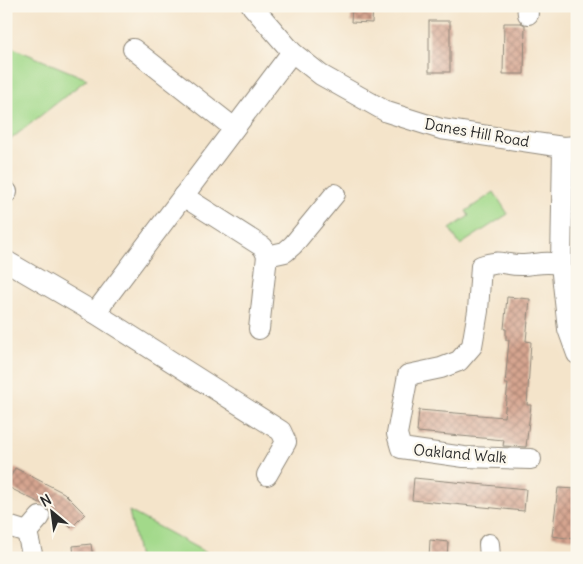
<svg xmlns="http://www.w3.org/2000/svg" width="583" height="564" viewBox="0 0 583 564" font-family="Delius,sans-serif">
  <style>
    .green { fill: #a2d98a; stroke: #66825a }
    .building { fill: url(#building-cross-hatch) }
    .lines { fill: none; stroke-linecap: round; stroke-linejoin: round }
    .minor-casing { stroke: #90887a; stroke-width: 22 }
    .minor { stroke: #fff; stroke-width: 20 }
    .labels { text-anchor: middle; stroke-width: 5; stroke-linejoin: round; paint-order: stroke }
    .street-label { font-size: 15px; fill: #2b2b2b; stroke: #fbf7ec }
  </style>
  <defs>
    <pattern id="building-cross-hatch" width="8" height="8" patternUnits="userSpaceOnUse" patternTransform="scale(1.25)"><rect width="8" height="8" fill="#d6a590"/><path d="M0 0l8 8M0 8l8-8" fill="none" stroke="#ae8776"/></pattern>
  </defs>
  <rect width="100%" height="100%" fill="#fbf7ec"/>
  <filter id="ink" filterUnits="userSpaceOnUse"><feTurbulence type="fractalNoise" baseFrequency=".02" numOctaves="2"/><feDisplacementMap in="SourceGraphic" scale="10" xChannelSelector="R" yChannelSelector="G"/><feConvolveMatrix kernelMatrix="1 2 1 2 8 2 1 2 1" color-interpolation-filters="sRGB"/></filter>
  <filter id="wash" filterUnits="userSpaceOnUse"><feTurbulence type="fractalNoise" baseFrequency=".0096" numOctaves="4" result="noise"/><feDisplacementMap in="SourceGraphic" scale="20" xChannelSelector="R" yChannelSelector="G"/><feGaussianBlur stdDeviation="1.12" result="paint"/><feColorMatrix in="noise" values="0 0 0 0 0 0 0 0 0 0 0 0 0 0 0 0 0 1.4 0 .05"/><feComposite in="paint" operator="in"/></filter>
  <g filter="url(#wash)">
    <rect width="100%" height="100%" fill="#f4e4ca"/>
    <g class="green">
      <polygon points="6,45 87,79 6,143"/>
      <polygon points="494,192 508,214 460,245 450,229 469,216 466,211"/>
      <polygon points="129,511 216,558 139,558"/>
    </g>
    <g id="blocks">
      <g class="building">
        <polygon points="352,6 373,6 372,23 351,22"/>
        <rect x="429" y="21" width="21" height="51"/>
        <polygon points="504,23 521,23 525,25 524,74 503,74"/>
        <polygon points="507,297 530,299 526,341 531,342 527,405 531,405 526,447 503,446 504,440 417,432 419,410 504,417 508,384 505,384 509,340 506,340 506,329 504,329"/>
        <polygon points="15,468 64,493 85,514 71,528 54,510 6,486"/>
        <polygon points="414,478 526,489 524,511 412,500"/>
        <polygon points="558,488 577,489 577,519 574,539 552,536"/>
        <polygon points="430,540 448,542 447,558 429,558"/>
        <polygon points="91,544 93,558 74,558 73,546"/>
      </g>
    </g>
  </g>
  <g filter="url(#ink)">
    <use href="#blocks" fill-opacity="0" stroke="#90887a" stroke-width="1"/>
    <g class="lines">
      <defs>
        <g id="minor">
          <polyline points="252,6 292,52 321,75 387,112 441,129 563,147 577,146"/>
          <polyline points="527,6 528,14"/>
          <polyline points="133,49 234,128"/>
          <polyline points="563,147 561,265 568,329 577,354"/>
          <polyline points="6,193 7,192"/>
          <polyline points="183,196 263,247 267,256 259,329"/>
          <polyline points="267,256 285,252 293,245 335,194"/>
          <polyline points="6,261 95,313 281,431 286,442 267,475"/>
          <polyline points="95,313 292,52"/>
          <path d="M531,459L464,457L401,448L397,434L408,375L441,368L459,361L472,346L478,311L481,266C500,259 503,265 521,265C535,265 547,260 561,265"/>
          <polyline points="8,526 27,532 40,517"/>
          <polyline points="27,532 33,558"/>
          <polyline points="489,544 490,558"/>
        </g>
      </defs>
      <use href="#minor" class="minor-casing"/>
      <use href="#minor" class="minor"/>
    </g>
  </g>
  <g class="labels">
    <g class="street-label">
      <text transform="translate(477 133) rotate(10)" y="5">Danes Hill Road</text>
      <text transform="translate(460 454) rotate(5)" y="5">Oakland Walk</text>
    </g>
  </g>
  <rect width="583" height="564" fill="none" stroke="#fbf7ec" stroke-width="25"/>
  <g transform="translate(52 512) rotate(331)" stroke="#fbf7ec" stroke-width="4" paint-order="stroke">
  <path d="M0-4L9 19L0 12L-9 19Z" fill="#2b2b2b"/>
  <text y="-8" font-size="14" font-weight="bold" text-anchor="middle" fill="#2b2b2b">N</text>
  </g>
</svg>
